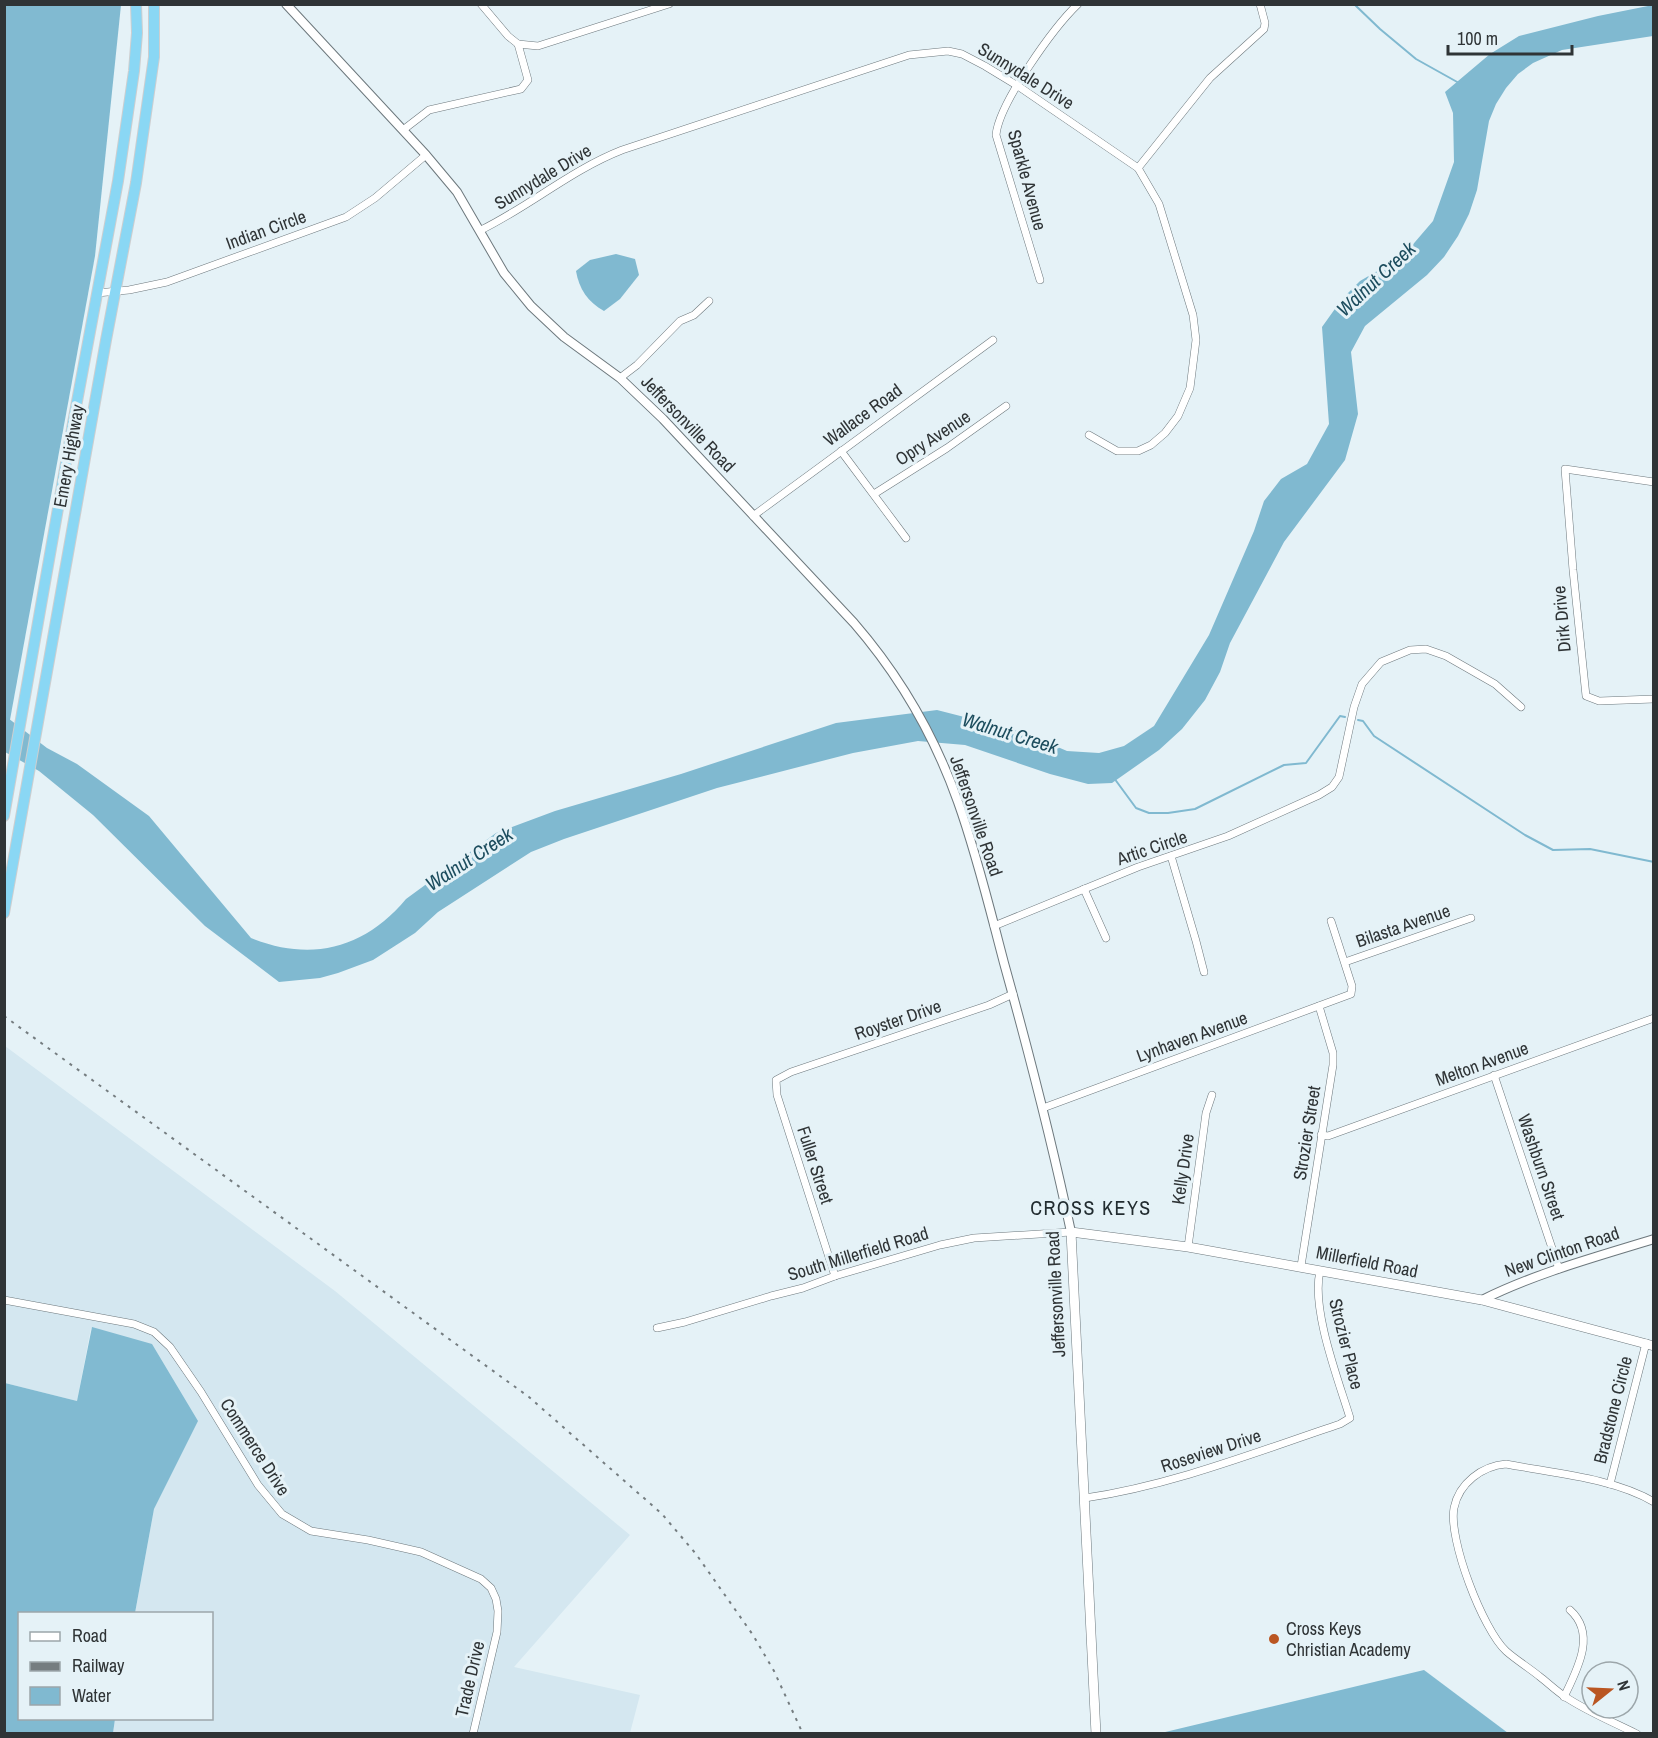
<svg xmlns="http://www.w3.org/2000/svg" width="1658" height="1738" viewBox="0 0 1658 1738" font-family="'Archivo Narrow',sans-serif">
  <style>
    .built { fill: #d4e7f0 }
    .forest { fill: #81bad1 }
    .water { fill: #80b9d0 }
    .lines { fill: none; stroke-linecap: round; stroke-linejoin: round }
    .stream { stroke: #80b9d0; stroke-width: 2 }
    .minor-casing { stroke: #6d787d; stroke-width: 8 }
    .tertiary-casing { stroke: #6d787d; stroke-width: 10 }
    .secondary-casing { stroke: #6d787d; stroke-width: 10 }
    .trunk-casing { stroke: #cdcecf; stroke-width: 12 }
    .minor { stroke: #fff; stroke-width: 7 }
    .tertiary { stroke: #fff; stroke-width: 8 }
    .secondary { stroke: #fff; stroke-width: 9 }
    .trunk { stroke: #8ad7f4; stroke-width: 10 }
    .rail { stroke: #757d80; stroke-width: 2; stroke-dasharray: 3 6; stroke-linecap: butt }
    .poi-dot { fill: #ba5622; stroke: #e5f2f7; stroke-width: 2 }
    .labels { text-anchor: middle; stroke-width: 6; stroke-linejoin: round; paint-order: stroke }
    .street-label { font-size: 18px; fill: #2f3436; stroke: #e5f2f7 }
    .poi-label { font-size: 18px; fill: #2f3436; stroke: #e5f2f7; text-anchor: start }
    .water-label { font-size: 20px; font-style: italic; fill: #1d4d5e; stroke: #e5f2f7 }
    .neighbourhood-label { font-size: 20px; letter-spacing: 1.5px; fill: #222c30; stroke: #e5f2f7 }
  </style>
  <rect width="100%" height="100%" fill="#e5f2f7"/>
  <polygon class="built" points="5,1046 335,1291 630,1535 514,1667 640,1695 630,1733 113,1733 115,1719 212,1718 212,1614 135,1613 154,1509 197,1421 91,1328 77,1401 5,1383"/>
  <g class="forest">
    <polygon points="5,5 121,5 95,256 5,747"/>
    <polygon points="92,1327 152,1344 198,1421 154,1509 135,1613 20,1614 20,1718 115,1719 113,1733 5,1733 5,1383 77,1401"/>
    <polygon points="1424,1670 1508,1733 1161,1733"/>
  </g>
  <g class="water">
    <path d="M1653,5V36L1562,50L1533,63L1518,74L1506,88L1496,104L1489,121L1477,190L1469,214L1458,236L1444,257L1427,275L1365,326L1351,352L1358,414L1345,460L1284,542L1230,643L1220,672L1205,700L1182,729L1159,750L1112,783L1088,784L1050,774L965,745L918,741L853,753L717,788L564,839L531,852L438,912L415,933L373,960L338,973L320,978L279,982L205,926L93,815L39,771L5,752L4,715L47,748L77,764L149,816L251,938C311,962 364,949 406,899L496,833L555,811L681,774L836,723L937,710L1023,732L1067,751L1099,753L1124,746L1154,726L1209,635L1254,531L1264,501L1281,479L1307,464L1329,424L1322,327L1342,299L1360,281L1403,256L1433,221L1454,162L1453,113L1445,92L1490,54L1519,36L1598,16Z"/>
    <path d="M616,254L635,259L639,275L620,299L604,311C588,302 579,289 576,271L590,260Z"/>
  </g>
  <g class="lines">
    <g class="stream">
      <polyline points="1354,4 1380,29 1416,59 1459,83"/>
      <polyline points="1358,720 1363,721 1374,736 1525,835 1553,850 1590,849 1654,862"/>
      <polyline points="1114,778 1136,808 1149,813 1168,813 1195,809 1284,765 1306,763 1340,716 1345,717"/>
    </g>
    <defs>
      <g id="minor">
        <polyline points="518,44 538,46 669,4"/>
        <polyline points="403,130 429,110 521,89 528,80 518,44 508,36 481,4"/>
        <polyline points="1138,168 1210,78 1264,29 1265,23 1260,4"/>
        <path d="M481,230C530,206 571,170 622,150L909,55L948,51L962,54L985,66L1018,86L1138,168L1159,204L1193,315L1196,340L1190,388L1178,416L1165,433L1151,445L1138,451H1117L1089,435"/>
        <path d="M1040,280L996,135C999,103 1054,27 1078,4"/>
        <polyline points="97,293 129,290 167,282 346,217 375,198 426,155"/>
        <polyline points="620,378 637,365 680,321 694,315 709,301"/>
        <polyline points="841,451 906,538"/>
        <polyline points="1654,482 1565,469 1573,570 1586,696 1599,701 1654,699"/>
        <polyline points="874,494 947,448 1006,406"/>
        <polyline points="753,516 993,340"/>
        <polyline points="1171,856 1196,941 1204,972"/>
        <polyline points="1084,889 1106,938"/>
        <polyline points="994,926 1138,867 1228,836 1319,795 1332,787 1339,777 1354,707 1362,684 1381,662 1410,650 1426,649 1446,656 1495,684 1521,707"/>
        <polyline points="1345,962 1471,918"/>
        <polyline points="1494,1075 1559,1269"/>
        <polyline points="1043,1108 1351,994 1352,986 1331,921"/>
        <polyline points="1321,1135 1328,1136 1654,1018"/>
        <polyline points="1188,1247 1206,1113 1212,1095"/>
        <polyline points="1301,1266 1333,1065 1333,1053 1319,1006"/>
        <polyline points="835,1276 777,1095 776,1080 791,1072 989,1005 1013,994"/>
        <polyline points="4,1300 134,1324 154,1332 170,1347 201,1392 258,1485 282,1514 311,1531 368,1540 421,1552 481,1579 491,1588 496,1599 498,1611 497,1632 473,1734"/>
        <polyline points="657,1328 685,1322 771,1296 803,1288 835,1276 940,1245 974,1238 1071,1232"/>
        <polyline points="1610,1484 1646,1343"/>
        <path d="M1085,1498C1173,1485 1256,1452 1340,1424L1350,1418C1338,1379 1311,1309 1320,1271"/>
        <path d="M1564,1697C1577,1670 1597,1634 1570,1610"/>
        <path d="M1637,1734C1613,1722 1586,1711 1564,1696C1555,1690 1547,1682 1539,1676C1528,1667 1516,1660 1506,1651C1483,1630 1448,1539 1454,1508C1459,1483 1482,1466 1506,1464C1552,1473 1614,1478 1654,1502"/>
      </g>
      <g id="tertiary">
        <path d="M286,4L426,155L457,192L504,273L531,306L564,337L620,378L663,419L854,623C899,675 935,737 958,802C977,855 990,910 1004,963C1029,1053 1052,1142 1071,1232"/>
        <path d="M1482,1300C1536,1273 1596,1257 1654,1239"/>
      </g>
      <polyline id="secondary" points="1096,1734 1071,1232 1188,1247 1482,1300 1654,1346"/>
      <g id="trunk">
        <polyline points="4,816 73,423 118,181 134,71 137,33 136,4"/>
        <polyline points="4,913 106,340 136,183 154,57 154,4"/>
      </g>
    </defs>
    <use href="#minor" class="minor-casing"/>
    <use href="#tertiary" class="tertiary-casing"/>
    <use href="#secondary" class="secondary-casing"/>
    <use href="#trunk" class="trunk-casing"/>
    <use href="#minor" class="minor"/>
    <use href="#tertiary" class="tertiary"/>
    <use href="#secondary" class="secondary"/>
    <use href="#trunk" class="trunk"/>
    <polyline class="rail" points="4,1016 529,1397 662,1514 696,1554 753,1635 774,1671 803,1734"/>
  </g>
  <circle class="poi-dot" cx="1274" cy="1639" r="6"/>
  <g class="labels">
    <g class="street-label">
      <text transform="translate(1026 76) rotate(32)" y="6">Sunnydale Drive</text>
      <text transform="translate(543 177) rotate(-31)" y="6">Sunnydale Drive</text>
      <text transform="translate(1027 180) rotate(75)" y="6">Sparkle Avenue</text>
      <text transform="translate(266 230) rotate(-20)" y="6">Indian Circle</text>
      <text transform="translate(863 415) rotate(-36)" y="6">Wallace Road</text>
      <text transform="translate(688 424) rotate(46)" y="6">Jeffersonville Road</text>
      <text transform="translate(933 438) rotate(-33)" y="6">Opry Avenue</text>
      <text transform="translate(69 456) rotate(-80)" y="6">Emery Highway</text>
      <text transform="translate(1562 619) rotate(-95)" y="6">Dirk Drive</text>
      <text transform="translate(976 816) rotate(71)" y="6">Jeffersonville Road</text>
      <text transform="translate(1152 848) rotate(-19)" y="6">Artic Circle</text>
      <text transform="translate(1403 926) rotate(-19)" y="6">Bilasta Avenue</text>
      <text transform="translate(898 1020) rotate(-19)" y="6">Royster Drive</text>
      <text transform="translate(1192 1037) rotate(-20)" y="6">Lynhaven Avenue</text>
      <text transform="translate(1482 1064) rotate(-20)" y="6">Melton Avenue</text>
      <text transform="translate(1307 1133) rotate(-81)" y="6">Strozier Street</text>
      <text transform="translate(815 1165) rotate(72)" y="6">Fuller Street</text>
      <text transform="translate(1541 1167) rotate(71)" y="6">Washburn Street</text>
      <text transform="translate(1183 1169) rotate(-82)" y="6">Kelly Drive</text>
      <text transform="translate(1562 1252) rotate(-19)" y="6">New Clinton Road</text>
      <text transform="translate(858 1254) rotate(-17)" y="6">South Millerfield Road</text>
      <text transform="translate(1367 1262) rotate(11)" y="6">Millerfield Road</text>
      <text transform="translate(1056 1294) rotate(-93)" y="6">Jeffersonville Road</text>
      <text transform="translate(1346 1344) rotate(76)" y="6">Strozier Place</text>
      <text transform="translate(1613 1410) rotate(-76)" y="6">Bradstone Circle</text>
      <text transform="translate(255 1447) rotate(57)" y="6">Commerce Drive</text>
      <text transform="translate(1211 1451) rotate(-18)" y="6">Roseview Drive</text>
      <text transform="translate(470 1679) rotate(-77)" y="6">Trade Drive</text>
    </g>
    <g class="poi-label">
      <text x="1286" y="1635">Cross Keys<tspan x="1286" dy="21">Christian Academy</tspan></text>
    </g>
    <g class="water-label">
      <text transform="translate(1376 279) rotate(-43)" y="7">Walnut Creek</text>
      <text transform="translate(1010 733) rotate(17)" y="7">Walnut Creek</text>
      <text transform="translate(469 859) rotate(-33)" y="7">Walnut Creek</text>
    </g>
    <g class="neighbourhood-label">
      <text x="1091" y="1215">CROSS KEYS</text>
    </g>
  </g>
  <rect width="1658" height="1738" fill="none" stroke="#2f3436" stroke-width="12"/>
  <rect x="18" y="1612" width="195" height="108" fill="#e5f2f7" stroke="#9ca6aa" stroke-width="1.5"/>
  <rect x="30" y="1632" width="30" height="9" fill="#ffffff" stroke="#9ca6aa" stroke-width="1.5"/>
  <text x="72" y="1642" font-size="18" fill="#2f3436">Road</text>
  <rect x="30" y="1662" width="30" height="9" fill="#757d80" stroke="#9ca6aa" stroke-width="1.5"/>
  <text x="72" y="1672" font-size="18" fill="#2f3436">Railway</text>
  <rect x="30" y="1687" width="30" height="18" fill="#80b9d0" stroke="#9ca6aa" stroke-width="1.5"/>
  <text x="72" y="1702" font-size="18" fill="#2f3436">Water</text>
  <g transform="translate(1610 1690) rotate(72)"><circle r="28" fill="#e5f2f7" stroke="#9ca6aa" stroke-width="1.5"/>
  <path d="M0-4.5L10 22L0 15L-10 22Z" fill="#ba5622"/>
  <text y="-9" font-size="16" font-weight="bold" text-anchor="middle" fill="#2f3436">N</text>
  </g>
  <path d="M1448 45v9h124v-9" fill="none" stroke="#2f3436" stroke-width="3"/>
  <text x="1457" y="45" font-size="18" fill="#2f3436" stroke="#e5f2f7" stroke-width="4.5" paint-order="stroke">100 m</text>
</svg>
